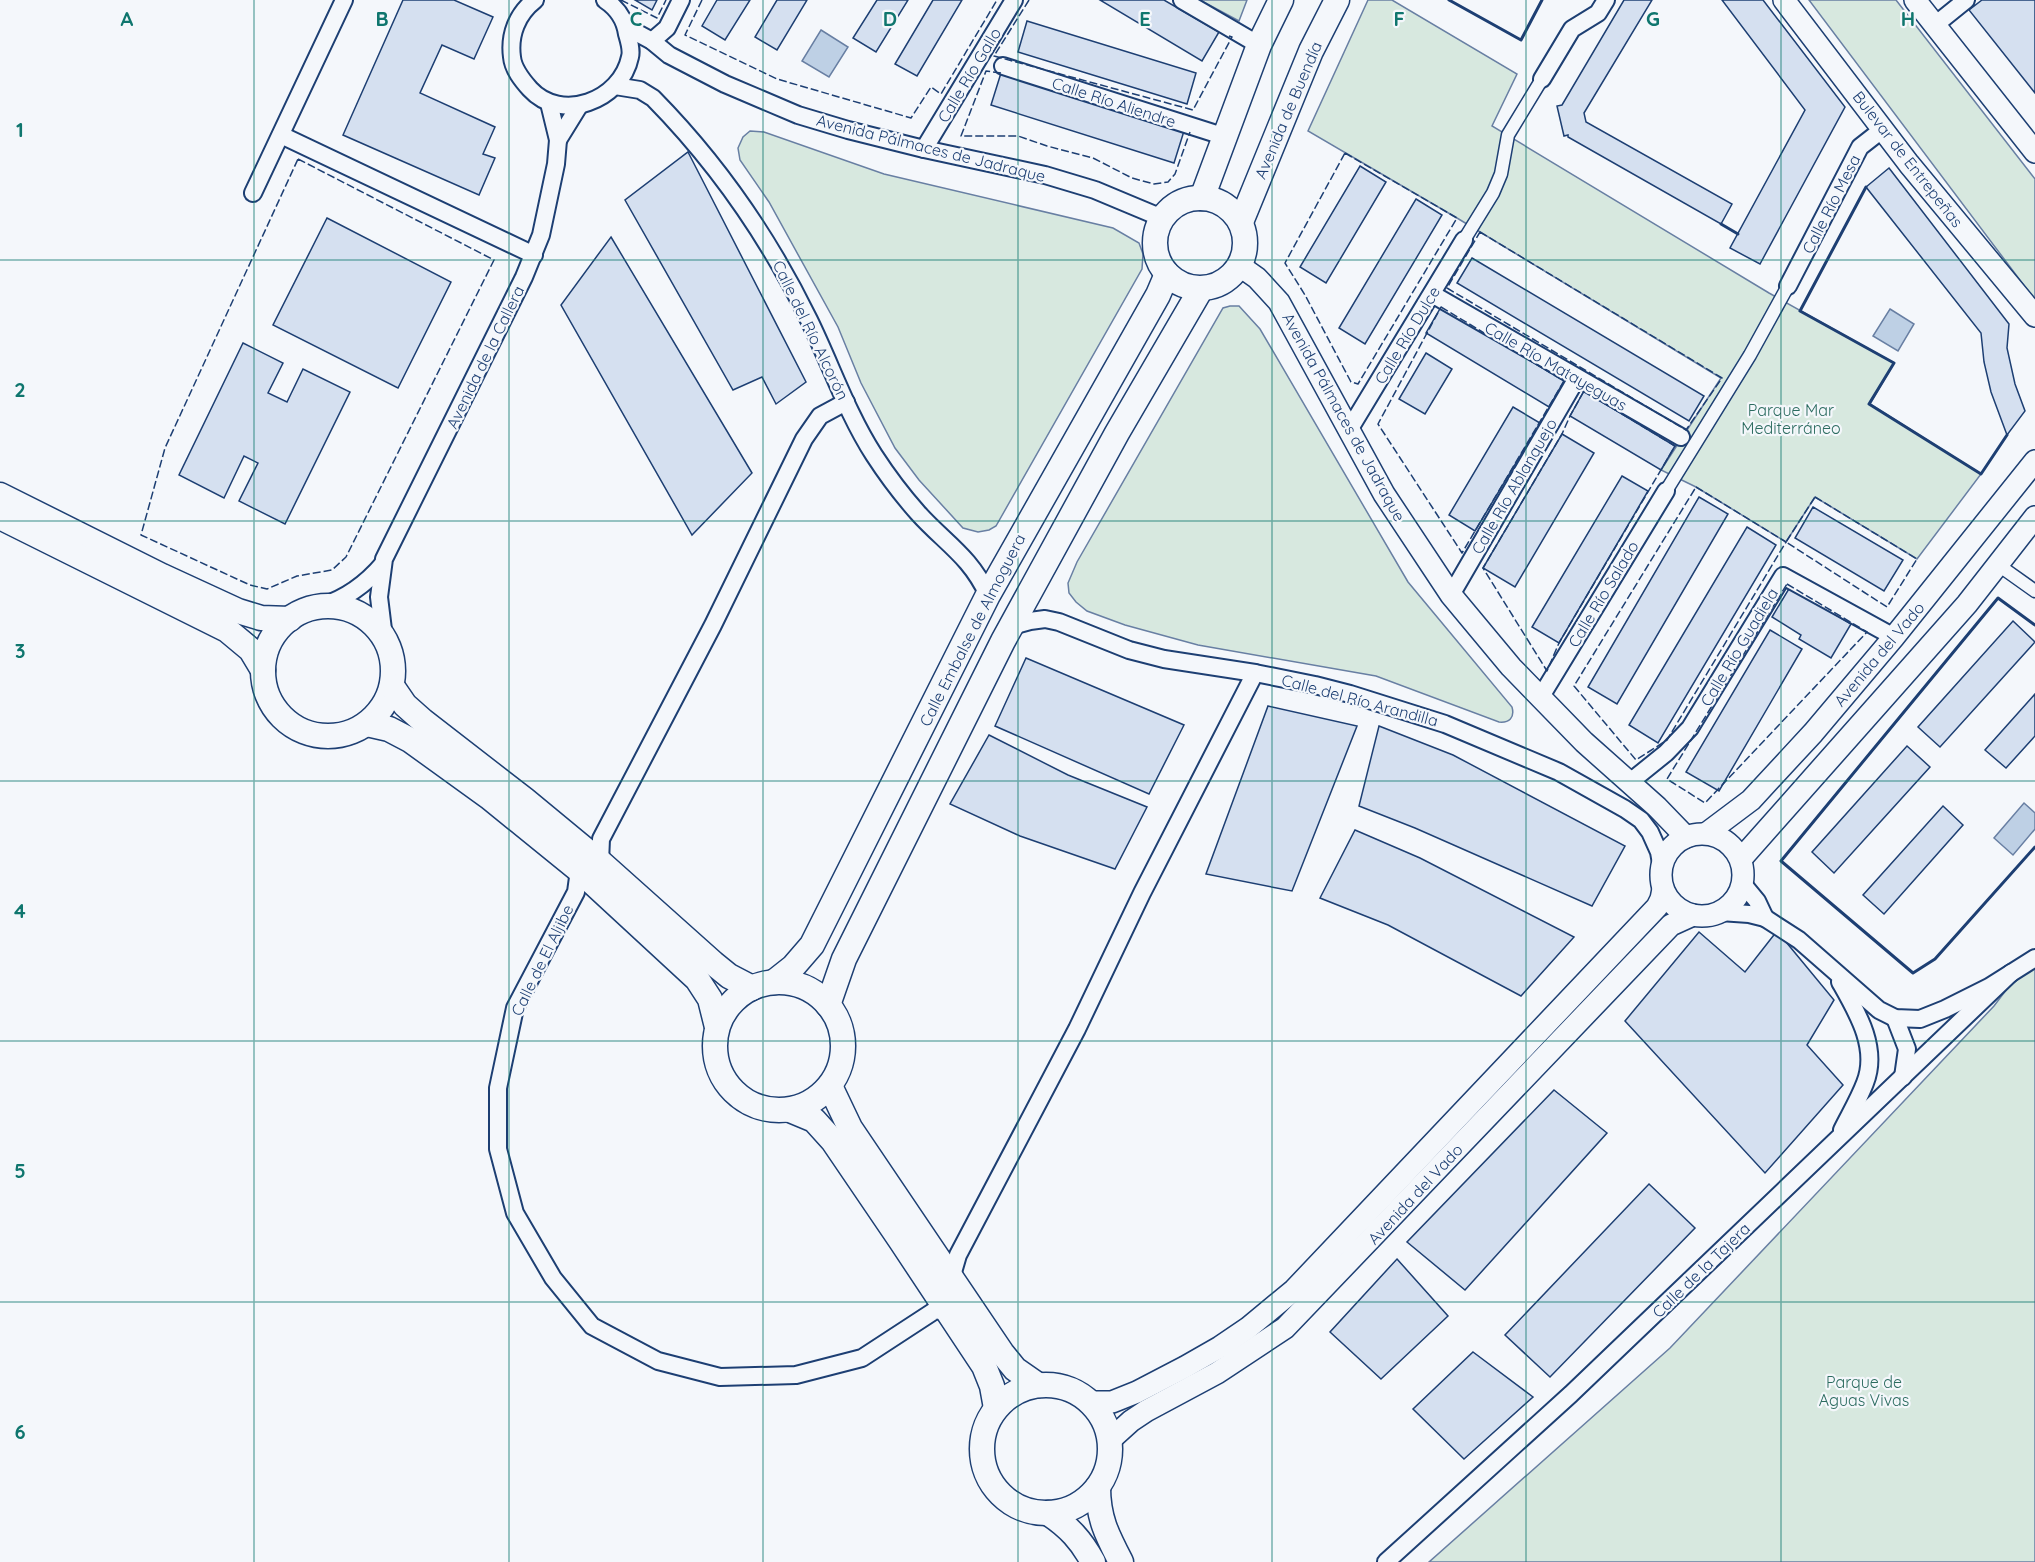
<svg xmlns="http://www.w3.org/2000/svg" width="2035" height="1562" viewBox="0 0 2035 1562" font-family="Quicksand,sans-serif">
  <style>
    .green { fill: #d7e8df; stroke: #687fa3; stroke-width: 1.5 }
    .water { fill: #bed0e5; stroke: #687fa3; stroke-width: 1.5 }
    .building { fill: #d5e0f0; stroke: #1d3f73; stroke-width: 1.5 }
    .lines { fill: none; stroke-linecap: round; stroke-linejoin: round }
    .pedestrian-casing { stroke: #1d3f73; stroke-width: 15 }
    .minor-casing { stroke: #1d3f73; stroke-width: 20 }
    .tertiary-casing { stroke: #1d3f73; stroke-width: 24 }
    .secondary-casing { stroke: #1d3f73; stroke-width: 27 }
    .pedestrian { stroke: #f4f7fb; stroke-width: 12 }
    .minor { stroke: #f4f7fb; stroke-width: 16 }
    .tertiary { stroke: #f4f7fb; stroke-width: 21 }
    .secondary { stroke: #f4f7fb; stroke-width: 24 }
    .fence { stroke: #1d3f73; stroke-width: 1.5; stroke-dasharray: 8 3; stroke-linecap: butt }
    .wall { stroke: #1d3f73; stroke-width: 3 }
    .grid { fill: none; stroke: #0f766e; stroke-width: 1.5; stroke-opacity: 0.55 }
    .labels { text-anchor: middle; stroke-width: 4.5; stroke-linejoin: round; paint-order: stroke }
    .street-label { font-size: 16px; fill: #1d3f73; stroke: #f4f7fb }
    .park-label { font-size: 16px; fill: #2c6c60; stroke: #f4f7fb }
    .grid-label { font-size: 20px; text-anchor: middle; font-weight: bold; fill: #0f766e; stroke: #f4f7fb; stroke-width: 4.5; stroke-linejoin: round; paint-order: stroke }
  </style>
  <rect width="100%" height="100%" fill="#f4f7fb"/>
  <g class="green">
    <polygon points="1200,0 1247,0 1239,21"/>
    <polygon points="1368,0 1392,0 1517,74 1492,126 1769,293 1894,363 1870,404 1981,474 1917,559 1815,497 1786,542 1696,487 1661,470 1721,378 1457,218 1308,131"/>
    <polygon points="1809,0 1896,0 2035,179 2035,300"/>
    <polygon points="750,131 764,132 884,174 1113,228 1139,243 1143,254 1142,269 996,526 989,530 978,532 963,528 919,480 895,448 861,383 838,327 769,202 740,160 738,148 743,137"/>
    <path d="M1230,306H1239L1260,329L1408,582L1512,707C1515,718 1509,723 1499,722L1376,676L1198,645L1125,625L1087,611L1076,602L1069,593L1068,583L1077,562L1223,308Z"/>
    <polygon points="2035,961 2035,1562 1429,1562 1670,1348 1994,1006 2025,965"/>
  </g>
  <g class="water">
    <polygon points="821,30 848,47 829,77 802,61"/>
    <polygon points="1890,309 1914,324 1898,351 1873,336"/>
    <polygon points="2024,803 2035,813 2035,829 2013,855 1994,838"/>
  </g>
  <g class="building">
    <polygon points="403,0 454,0 493,17 474,59 442,45 420,93 495,127 483,154 495,158 479,195 343,135"/>
    <polygon points="635,0 657,0 652,10"/>
    <polygon points="717,0 750,0 725,40 702,26"/>
    <polygon points="777,0 807,0 777,50 755,37"/>
    <polygon points="877,0 908,0 876,52 853,38"/>
    <polygon points="933,0 962,0 917,76 895,64"/>
    <polygon points="1100,0 1164,0 1219,32 1202,61"/>
    <polygon points="1624,0 1652,0 1584,113 1586,122 1732,204 1721,224 1568,137 1568,135 1564,136 1557,106 1562,105"/>
    <polygon points="1722,0 1763,0 1845,107 1760,264 1730,248 1805,110"/>
    <polygon points="1982,0 2035,0 2035,93 1969,10"/>
    <polygon points="1027,21 1196,73 1187,104 1018,52"/>
    <polygon points="1001,73 1184,131 1174,163 991,105"/>
    <polygon points="688,152 806,382 776,404 762,377 733,390 625,200"/>
    <polygon points="1360,166 1386,182 1326,283 1300,267"/>
    <polygon points="1889,168 2009,324 2007,348 2015,384 2025,411 2007,435 1991,392 1984,362 1981,333 1866,187"/>
    <polygon points="1416,199 1442,215 1365,344 1339,328"/>
    <polygon points="327,218 451,282 398,388 273,325"/>
    <polygon points="611,237 752,473 692,535 561,305"/>
    <polygon points="1472,258 1704,396 1689,421 1457,283"/>
    <polygon points="1441,307 1564,381 1549,407 1426,333"/>
    <polygon points="243,343 283,363 268,393 287,402 303,369 350,392 285,524 239,501 258,463 244,456 224,498 179,475"/>
    <polygon points="1426,353 1452,369 1425,414 1399,399"/>
    <polygon points="1584,391 1675,446 1661,470 1570,416"/>
    <polygon points="1513,407 1540,423 1475,531 1449,515"/>
    <polygon points="1562,434 1594,453 1515,587 1483,568"/>
    <polygon points="1622,476 1648,491 1559,643 1532,627"/>
    <polygon points="1699,497 1728,514 1617,704 1588,687"/>
    <polygon points="1813,507 1903,560 1884,591 1795,538"/>
    <polygon points="1747,527 1776,545 1658,743 1629,725"/>
    <polygon points="1790,587 1851,624 1831,658 1799,639 1801,635 1772,617"/>
    <polygon points="2013,621 2035,642 1940,747 1918,727"/>
    <polygon points="1770,630 1802,649 1719,791 1686,772"/>
    <polygon points="1026,658 1184,725 1149,794 995,726"/>
    <polygon points="2035,694 2035,736 2006,768 1985,750"/>
    <polygon points="1268,706 1357,726 1292,891 1206,874"/>
    <polygon points="1379,726 1453,755 1625,846 1592,906 1415,828 1359,806"/>
    <polygon points="989,735 1068,775 1147,807 1115,869 1020,836 950,804"/>
    <polygon points="1907,746 1930,767 1834,873 1812,852"/>
    <polygon points="1943,806 1963,825 1884,914 1863,895"/>
    <polygon points="1355,830 1420,858 1574,937 1521,996 1388,925 1320,898"/>
    <polygon points="1777,931 1834,1000 1807,1045 1843,1085 1765,1173 1625,1021 1699,932 1745,972"/>
    <polygon points="1554,1090 1607,1133 1465,1290 1407,1242"/>
    <polygon points="1649,1184 1695,1228 1550,1377 1505,1335"/>
    <polygon points="1397,1259 1448,1316 1381,1379 1330,1332"/>
    <polygon points="1473,1352 1533,1397 1464,1459 1413,1409"/>
  </g>
  <g class="lines">
    <defs>
      <g id="pedestrian">
        <polyline points="1464,240 1493,193 1501,174 1508,135 1542,79"/>
        <polyline points="1666,491 1750,355 1788,286"/>
        <polyline points="1997,564 2035,591"/>
      </g>
      <g id="minor">
        <path d="M535,0C517,14 509,35 512,57C513,69 522,80 530,89C561,123 621,101 630,57C632,50 629,41 627,34C625,20 617,8 605,0"/>
        <polyline points="1182,0 1259,45"/>
        <polyline points="1935,25 1966,0"/>
        <polyline points="626,27 652,41 669,55 725,84 798,115 848,130 924,149 1045,175 1095,190 1162,218"/>
        <polyline points="652,41 667,28 681,0"/>
        <polyline points="1003,66 1226,137"/>
        <polyline points="1542,79 1572,29 1598,13 1606,0"/>
        <path d="M615,86L640,90L653,98C717,163 769,238 809,320C831,365 847,413 874,455C887,475 902,495 918,513C945,543 970,556 988,595"/>
        <polyline points="281,135 534,255"/>
        <polyline points="558,140 579,106"/>
        <polyline points="924,149 1014,0"/>
        <polyline points="253,193 344,0"/>
        <polyline points="1788,286 1860,147 1883,129"/>
        <polyline points="1432,294 1681,437"/>
        <polyline points="1349,430 1464,240"/>
        <polyline points="1451,595 1577,378"/>
        <path d="M322,606C347,598 366,584 383,564"/>
        <polyline points="1012,626 1030,621 1045,619 1059,622 1129,650 1164,659 1255,673 1315,685 1350,694 1445,724 1559,772 1625,809 1641,820 1650,832 1659,852 1662,869"/>
        <polyline points="384,638 379,597 384,559 524,277 541,235 556,164 558,140 549,103"/>
        <polyline points="1540,698 1666,491"/>
        <polyline points="1630,782 1666,753 1690,728 1783,576 1894,637"/>
        <polyline points="600,862 601,839 713,625 804,439 820,416 846,402"/>
        <polyline points="579,870 576,892 515,1008 498,1088 498,1149 515,1213 553,1278 592,1326 658,1361 720,1377 796,1375 862,1358 934,1311 947,1309"/>
        <polyline points="1720,912 1749,914 1765,918 1757,901 1743,884"/>
        <polyline points="1765,918 1799,940 1879,1010 1895,1018 1920,1019 1945,1009 1989,987 2035,958"/>
        <path d="M1840,982C1857,1012 1879,1048 1865,1083C1859,1099 1850,1114 1842,1130"/>
        <polyline points="1895,1018 1907,1049 1903,1077"/>
        <polyline points="951,1279 958,1255 1077,1029 1142,893 1255,673"/>
        <polyline points="1386,1562 1571,1394 2011,973"/>
      </g>
      <g id="tertiary">
        <polyline points="1784,0 1909,164 2035,316"/>
        <polyline points="1915,0 2035,152"/>
        <polyline points="1240,266 1257,278 1279,302 1384,494 1451,595 1511,667 1584,742 1657,807 1686,837"/>
        <polyline points="1707,833 1751,800 1813,733 1894,637 2035,461"/>
        <circle cx="1702" cy="875" r="41"/>
        <polyline points="1741,859 1967,604 2035,517"/>
        <polyline points="1090,1402 1112,1402 1137,1392 1185,1367 1220,1347 1248,1328 1294,1290 1657,907 1661,899 1663,889"/>
        <polyline points="1110,1440 1131,1421 1146,1411 1217,1373 1285,1328 1671,925 1693,915"/>
      </g>
      <g id="secondary">
        <polyline points="1202,198 1259,45 1281,0"/>
        <circle cx="1200" cy="243" r="45"/>
        <polyline points="1241,222 1311,51 1337,0"/>
        <polyline points="0,495 162,576 238,611 261,618 290,619"/>
        <polyline points="0,517 227,630 251,650 263,670"/>
        <circle cx="328" cy="671" r="65"/>
        <polyline points="392,686 405,705 423,721 525,800 600,862 713,963 729,976 752,988"/>
        <polyline points="367,724 389,729 410,740 489,797 579,870 697,979 710,999 717,1027"/>
        <polyline points="774,982 793,967 812,945 988,595 1158,295 1167,274"/>
        <circle cx="779" cy="1046" r="64"/>
        <polyline points="828,1005 844,959 1003,641 1117,433 1201,289"/>
        <polyline points="830,1086 850,1128 1002,1353 1015,1369 1038,1385"/>
        <polyline points="790,1110 814,1120 833,1141 901,1241 984,1366 992,1386 996,1408"/>
        <circle cx="1046" cy="1449" r="64"/>
        <path d="M1098,1487C1098,1518 1107,1535 1121,1562"/>
        <path d="M1048,1513C1069,1527 1081,1540 1093,1562"/>
      </g>
    </defs>
    <use href="#pedestrian" class="pedestrian-casing"/>
    <use href="#minor" class="minor-casing"/>
    <use href="#tertiary" class="tertiary-casing"/>
    <use href="#secondary" class="secondary-casing"/>
    <use href="#pedestrian" class="pedestrian"/>
    <use href="#minor" class="minor"/>
    <use href="#tertiary" class="tertiary"/>
    <use href="#secondary" class="secondary"/>
    <g class="fence">
      <polyline points="621,0 657,18 666,0"/>
      <polyline points="702,0 685,35 777,79 911,118 931,87 941,94 997,0"/>
      <polyline points="1029,0 994,56 1193,110 1232,37 1229,36"/>
      <polyline points="1001,73 986,71 961,136 1018,136 1047,146 1093,158 1132,178 1154,184 1168,182 1175,174 1190,132"/>
      <polygon points="1345,153 1457,218 1358,384 1351,382 1305,295 1285,263"/>
      <polygon points="298,159 494,260 346,557 332,570 297,576 267,589 250,585 141,535 165,448"/>
      <polygon points="1480,232 1722,378 1686,430 1447,288"/>
      <polygon points="1441,307 1564,381 1462,553 1378,424"/>
      <polygon points="1584,391 1675,446 1559,643 1547,671 1483,568 1562,434 1570,416"/>
      <polygon points="1696,487 1786,542 1667,740 1636,760 1574,686"/>
      <polygon points="1815,497 1917,559 1887,607 1786,542"/>
      <polygon points="1787,584 1867,632 1705,803 1667,779"/>
    </g>
    <g class="wall">
      <polyline points="1449,0 1521,40 1542,0"/>
      <polyline points="1866,187 1800,311 1894,363 1869,404 1981,474 2007,435"/>
      <polyline points="1721,224 1738,234"/>
      <polyline points="2035,625 1998,598 1781,861 1913,973 1935,959 2035,847"/>
    </g>
  </g>
  <path class="grid" d="M254,0V1562M509,0V1562M763,0V1562M1018,0V1562M1272,0V1562M1526,0V1562M1781,0V1562M0,260H2035M0,521H2035M0,781H2035M0,1041H2035M0,1302H2035"/>
  <g class="labels">
    <g class="street-label">
      <text transform="translate(969 75) rotate(-59)" y="6">Calle Río Gallo</text>
      <text transform="translate(1114 102) rotate(18)" y="6">Calle Río Aliendre</text>
      <text transform="translate(1288 110) rotate(-67)" y="6">Avenida de Buendía</text>
      <text transform="translate(931 148) rotate(14)" y="6">Avenida Pálmaces de Jadraque</text>
      <text transform="translate(1908 159) rotate(52)" y="6">Bulevar de Entrepeñas</text>
      <text transform="translate(1831 204) rotate(-63)" y="6">Calle Río Mesa</text>
      <text transform="translate(811 330) rotate(64)" y="6">Calle del Río Alcorón</text>
      <text transform="translate(1407 335) rotate(-59)" y="6">Calle Río Dulce</text>
      <text transform="translate(485 357) rotate(-64)" y="6">Avenida de la Callera</text>
      <text transform="translate(1556 366) rotate(30)" y="6">Calle Río Matayeguas</text>
      <text transform="translate(1344 417) rotate(61)" y="6">Avenida Pálmaces de Jadraque</text>
      <text transform="translate(1514 486) rotate(-60)" y="6">Calle Río Ablanquejo</text>
      <text transform="translate(1603 594) rotate(-59)" y="6">Calle Río Salado</text>
      <text transform="translate(972 630) rotate(-63)" y="6">Calle Embalse de Almoguera</text>
      <text transform="translate(1739 647) rotate(-59)" y="6">Calle Río Guadiela</text>
      <text transform="translate(1879 654) rotate(-50)" y="6">Avenida del Vado</text>
      <text transform="translate(1360 700) rotate(15)" y="6">Calle del Río Arandilla</text>
      <text transform="translate(542 960) rotate(-64)" y="6">Calle de El Aljibe</text>
      <text transform="translate(1415 1194) rotate(-47)" y="6">Avenida del Vado</text>
      <text transform="translate(1701 1270) rotate(-44)" y="6">Calle de la Tajera</text>
    </g>
    <g class="park-label">
      <text x="1791" y="416">Parque Mar<tspan x="1791" dy="18">Mediterráneo</tspan></text>
      <text x="1864" y="1388">Parque de<tspan x="1864" dy="18">Aguas Vivas</tspan></text>
    </g>
  </g>
  <g class="grid-label">
    <text x="127" y="26">A</text>
    <text x="382" y="26">B</text>
    <text x="636" y="26">C</text>
    <text x="890" y="26">D</text>
    <text x="1145" y="26">E</text>
    <text x="1399" y="26">F</text>
    <text x="1653" y="26">G</text>
    <text x="1908" y="26">H</text>
    <text x="20" y="137">1</text>
    <text x="20" y="397">2</text>
    <text x="20" y="658">3</text>
    <text x="20" y="918">4</text>
    <text x="20" y="1178">5</text>
    <text x="20" y="1439">6</text>
  </g>
</svg>
